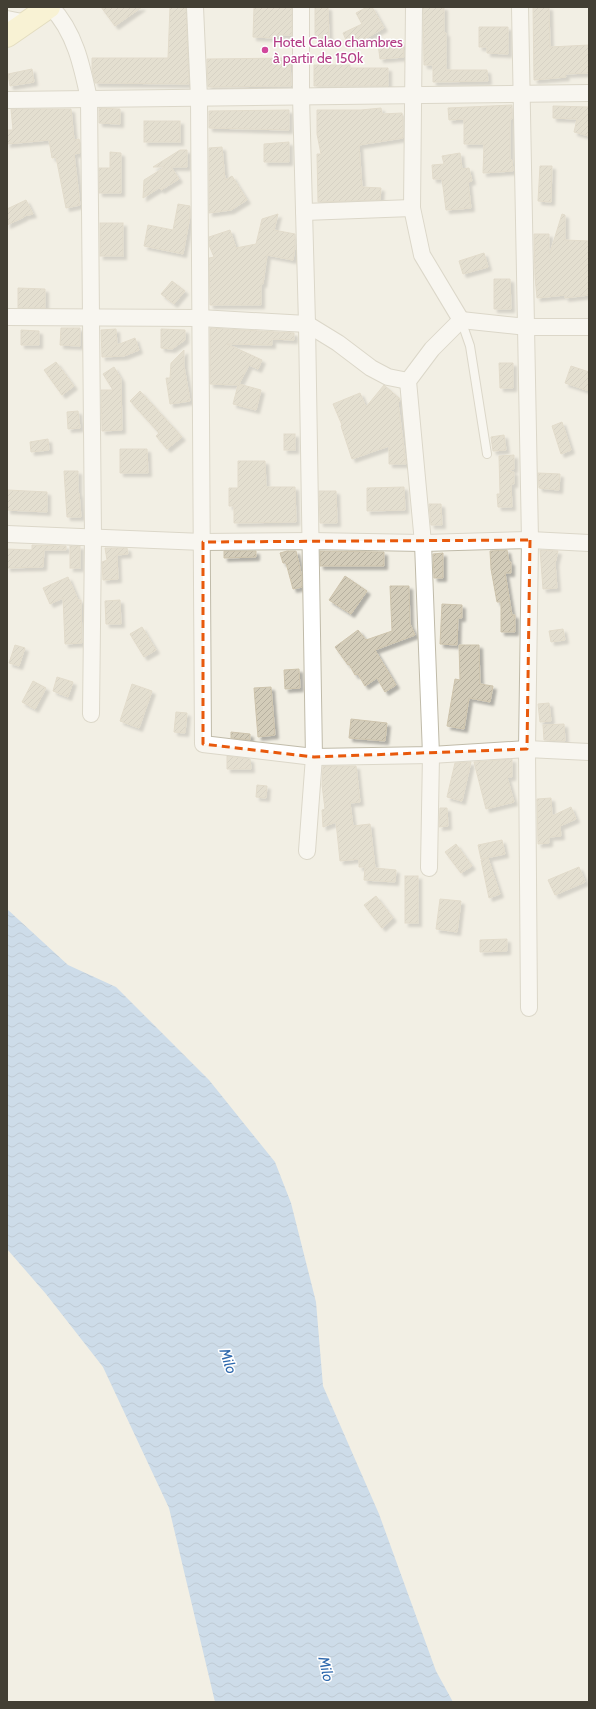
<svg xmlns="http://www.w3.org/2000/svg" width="596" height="1709" viewBox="0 0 596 1709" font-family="Cabin,sans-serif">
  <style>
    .water { fill: url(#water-waves) }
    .building { fill: url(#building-hatch); stroke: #cec4ad; filter: url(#shadow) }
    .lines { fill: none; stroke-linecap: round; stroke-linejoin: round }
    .lane-casing { stroke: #c0bba9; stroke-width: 10 }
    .street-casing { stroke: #c0bba9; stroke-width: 18 }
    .secondary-casing { stroke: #d2c894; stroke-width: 24 }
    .lane { stroke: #fff; stroke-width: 8 }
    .street { stroke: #fff; stroke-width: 16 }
    .secondary { stroke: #fef6c1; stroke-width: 22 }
    .marked { fill: none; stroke: #e8590c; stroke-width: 3; stroke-dasharray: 8 5; stroke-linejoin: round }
    .hotel-dot { fill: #d1479c; stroke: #fff; stroke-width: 1.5 }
    .labels { text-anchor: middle; stroke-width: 3; stroke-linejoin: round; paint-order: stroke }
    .hotel-label { font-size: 14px; fill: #b23c85; stroke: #fff; text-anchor: start }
    .water-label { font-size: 15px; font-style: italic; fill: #2f69ad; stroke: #fff }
  </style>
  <defs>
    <pattern id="water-waves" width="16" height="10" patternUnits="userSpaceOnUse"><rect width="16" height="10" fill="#9fc5ef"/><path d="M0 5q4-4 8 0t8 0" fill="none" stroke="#83a1c2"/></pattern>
    <pattern id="building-hatch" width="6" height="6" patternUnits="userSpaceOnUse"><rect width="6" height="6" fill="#d3ccb9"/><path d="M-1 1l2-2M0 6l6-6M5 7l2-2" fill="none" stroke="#b6b0a0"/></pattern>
    <filter id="shadow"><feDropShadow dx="3.5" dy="3.5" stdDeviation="1" flood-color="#0004"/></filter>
  </defs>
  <rect width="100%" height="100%" fill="#f2efe4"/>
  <polygon class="water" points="7,909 68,965 116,987 209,1080 275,1162 291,1203 316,1302 323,1386 379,1514 436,1671 453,1702 215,1702 169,1508 103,1367 46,1294 7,1249"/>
  <g class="building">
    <polygon points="101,7 142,7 115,26"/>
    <polygon points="170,7 186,7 189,84 95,83 92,69 92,58 168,58"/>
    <polygon points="254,7 292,7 292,35 277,35 276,38 253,37"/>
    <polygon points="315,7 328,7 329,40 315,39"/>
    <polygon points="367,7 372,7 384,28 354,45 354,40 346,40 343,33 362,24 356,13"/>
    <polygon points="423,7 444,7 444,33 446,33 446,70 487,70 488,81 433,82 433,65 424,65"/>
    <polygon points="533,7 549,7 550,47 589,45 589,73 565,74 566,77 534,80"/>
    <polygon points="479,27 508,27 508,54 487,53 487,47 479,47"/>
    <polygon points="403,42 404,57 380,59 378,44"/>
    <polygon points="290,58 291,86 208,87 207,59"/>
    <polygon points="314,65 350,65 350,68 388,68 388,86 314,86"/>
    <polygon points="32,69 34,82 10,86 8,74"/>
    <polygon points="512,105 512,119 510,119 510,160 512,160 513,171 483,173 484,144 464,144 464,119 449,120 448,108"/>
    <polygon points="553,106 589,107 589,136 574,132 577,119 553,118"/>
    <polygon points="99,108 120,109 120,124 99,123"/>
    <polygon points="381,108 382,114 402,113 403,121 403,138 359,145 362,187 381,188 380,200 318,202 317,154 321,154 317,134 317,110 361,110"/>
    <polygon points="11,109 71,109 74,140 79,139 80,143 80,153 74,154 80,205 66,208 56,157 52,158 49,140 7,144 7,130 13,130"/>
    <polygon points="289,110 289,130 209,128 209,111"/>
    <rect x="144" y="121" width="36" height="21"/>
    <polygon points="289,142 289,162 264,162 264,144"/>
    <polygon points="222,147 225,180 232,176 247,200 231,210 209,213 209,148"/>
    <polygon points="180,150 187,150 187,167 171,167 179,179 161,190 159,188 143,198 144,180 165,167 153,167"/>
    <polygon points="110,152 121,153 121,193 99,193 99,168 110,168"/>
    <polygon points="460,153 462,169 469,168 472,181 468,182 471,208 446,210 442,179 433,179 432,165 444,164 442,156"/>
    <polygon points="540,166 552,166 551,202 538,201"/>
    <polygon points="26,200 33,214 24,216 24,217 7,225 7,209"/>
    <polygon points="178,204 190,206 190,216 183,254 144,246 148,225 173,230"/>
    <polygon points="278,214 274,230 295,234 295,247 293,260 267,255 263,284 261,284 261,305 210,305 209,258 214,257 209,245 209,237 230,230 236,248 256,244 262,219"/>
    <polygon points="562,214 565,215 565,240 589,241 589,295 565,298 565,295 537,298 535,277 534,234 549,234 549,253 550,253"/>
    <rect x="100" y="223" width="23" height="33"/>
    <polygon points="484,253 488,267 463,274 459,261"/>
    <polygon points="494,279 510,279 511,309 494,309"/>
    <polygon points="172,281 185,291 174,304 161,294"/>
    <polygon points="18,288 45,289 45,308 18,308"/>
    <polygon points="61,328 80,328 80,346 60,345"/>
    <polygon points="210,328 294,333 294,340 272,339 272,345 227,344 262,360 258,369 249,365 239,384 261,390 256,410 233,404 238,385 210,384"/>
    <polygon points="116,329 117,345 135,338 139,350 124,356 102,357 101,330"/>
    <polygon points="161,329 185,330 185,340 172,349 161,348"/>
    <polygon points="21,330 39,331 39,345 21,345"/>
    <polygon points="184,350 184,366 190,401 170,404 166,378 170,378 171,363"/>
    <polygon points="56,362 74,386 62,395 44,370"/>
    <polygon points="499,363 513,363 513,388 500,388"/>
    <polygon points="571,366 589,372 589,391 565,383"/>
    <polygon points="114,367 121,379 122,430 102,431 101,390 113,390 103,374"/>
    <polygon points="384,385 400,399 398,403 406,464 389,464 389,446 352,459 341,426 342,425 333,404 360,393 366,407"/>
    <polygon points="140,391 182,437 167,449 156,436 159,433 130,401"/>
    <polygon points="78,411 80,428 68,429 67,412"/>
    <polygon points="562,422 571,450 561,454 552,426"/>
    <rect x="284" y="434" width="11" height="16"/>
    <polygon points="504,435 506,450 493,451 491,437"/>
    <polygon points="48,439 49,450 31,452 30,442"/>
    <polygon points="120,449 147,449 148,473 120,473"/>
    <polygon points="514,455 514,469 507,471 514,472 514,484 511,484 512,507 498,507 497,494 500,494 499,456"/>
    <polygon points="238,461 265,461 266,487 295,487 296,522 234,523 234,506 229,506 229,488 238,488"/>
    <polygon points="64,471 78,471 78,493 79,493 81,517 67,517"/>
    <polygon points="538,473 560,474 559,490 539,488"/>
    <polygon points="404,487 405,510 367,511 367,488"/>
    <polygon points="8,490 47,492 47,512 7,510"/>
    <polygon points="319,491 336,491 337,523 320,523"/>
    <polygon points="429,504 441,504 442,525 431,525"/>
    <polygon points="32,545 66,546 66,550 44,550 43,567 7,568 7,549 32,550"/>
    <rect x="70" y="546" width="10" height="22"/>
    <polygon points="105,548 127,548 128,554 117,555 118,579 103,580 102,562 107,560"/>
    <polygon points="507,550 509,562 511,562 511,573 505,573 512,615 515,615 515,632 501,632 501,602 497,602 491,569 490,551"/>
    <polygon points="540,550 558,551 555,563 557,588 543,589"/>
    <polygon points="224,551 256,551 256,557 224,558"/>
    <polygon points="287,551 296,551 302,577 302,587 293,589 286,563 283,563 280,553"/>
    <polygon points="320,551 384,552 384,566 320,566"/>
    <polygon points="443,553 443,578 434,578 433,554"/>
    <polygon points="345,576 367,591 351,614 329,600"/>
    <polygon points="68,577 78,600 81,600 82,643 65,644 63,598 50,604 43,588"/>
    <polygon points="390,586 409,586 410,624 415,635 375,650 396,685 385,692 377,678 365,686 358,674 355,675 349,664 348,665 335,647 358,630 366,640 392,631"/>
    <polygon points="120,600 121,624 106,624 105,601"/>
    <polygon points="442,604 462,605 462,618 458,618 457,645 440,644"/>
    <polygon points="142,627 156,650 144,657 130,634"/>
    <polygon points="563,629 565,640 551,642 549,631"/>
    <polygon points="15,645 25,648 19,666 9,663"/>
    <polygon points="459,645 479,645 480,684 493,686 490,702 469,698 464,729 447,726 455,679 460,680"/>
    <polygon points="299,669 300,688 285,689 284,670"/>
    <polygon points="57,677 73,682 68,697 53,691"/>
    <polygon points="33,681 46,688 35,709 22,702"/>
    <polygon points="132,684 152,691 139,728 120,721"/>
    <polygon points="271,687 275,735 258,737 254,688"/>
    <polygon points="549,703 551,721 540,722 538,704"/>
    <polygon points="176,712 187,713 185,733 174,732"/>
    <polygon points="351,719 387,723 385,741 349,738"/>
    <polygon points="564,724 565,741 544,740 543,725"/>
    <polygon points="231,732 250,734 250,740 231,738"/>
    <polygon points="227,756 250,759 251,769 227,769"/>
    <polygon points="512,759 512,777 507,777 514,802 486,809 474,762"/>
    <polygon points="471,762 462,801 447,797 455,763"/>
    <polygon points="323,766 356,766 360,802 350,803 353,826 370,824 375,868 396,870 395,882 364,880 365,867 359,867 359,859 340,861 336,822 323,827 322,810 325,809 322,785"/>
    <polygon points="257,785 267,786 266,798 256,797"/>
    <polygon points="551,798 552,816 571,807 576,819 560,826 561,836 549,837 549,843 538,844 537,799"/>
    <polygon points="440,808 447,808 448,826 439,827"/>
    <polygon points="502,840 505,854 481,859 478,845"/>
    <polygon points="456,844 472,866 461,873 445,852"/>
    <polygon points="488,858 500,894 489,898 481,860"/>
    <polygon points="579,867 585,882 555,895 548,880"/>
    <rect x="405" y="876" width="13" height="47"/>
    <polygon points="376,896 393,918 382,928 364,905"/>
    <polygon points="440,899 461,901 457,932 436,929"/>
    <polygon points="507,939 507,951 480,952 480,940"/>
  </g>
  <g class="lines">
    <defs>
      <polyline id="lane" points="461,320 470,346 487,454"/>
      <g id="street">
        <path d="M51,7C75,32 82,66 89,99L93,537L91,714"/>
        <polyline points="195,7 199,98 203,744 314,757 431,755 527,749 589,752"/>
        <polyline points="301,7 301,96 307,324 314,757 307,851"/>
        <polyline points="414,7 412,208 422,255 461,320"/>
        <polyline points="520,7 530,540 527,749 529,1008"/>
        <polyline points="7,19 27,23"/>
        <polyline points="7,100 589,93"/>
        <polyline points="304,212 412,208"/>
        <polyline points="7,317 200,318 307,324 338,343 371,368 388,377 408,381"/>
        <polyline points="7,534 203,542 311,541 423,543 530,540 589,543"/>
        <polyline points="429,868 431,755 423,543 408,381 432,349 461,320 527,327 589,327"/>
      </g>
      <polyline id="secondary" points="7,36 49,7"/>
    </defs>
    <use href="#lane" class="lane-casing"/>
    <use href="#street" class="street-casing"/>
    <use href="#secondary" class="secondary-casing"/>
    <use href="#lane" class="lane"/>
    <use href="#street" class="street"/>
    <use href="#secondary" class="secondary"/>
  </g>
  <path d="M0 0H596V1709H0ZM530,540L527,749L314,757L203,744V542Z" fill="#f2efe4" fill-opacity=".55" fill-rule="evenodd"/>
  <path class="marked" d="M530,540L527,749L314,757L203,744V542Z"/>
  <circle class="hotel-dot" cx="265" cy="50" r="4"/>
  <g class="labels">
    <g class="hotel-label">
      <text x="273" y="47">Hotel Calao chambres<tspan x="273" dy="16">à partir de 150k</tspan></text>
    </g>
    <g class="water-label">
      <text transform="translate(228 1361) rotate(71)" y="5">Milo</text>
      <text transform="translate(326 1669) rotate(77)" y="5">Milo</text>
    </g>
  </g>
  <rect width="596" height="1709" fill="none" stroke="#433f34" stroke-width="16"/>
</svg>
